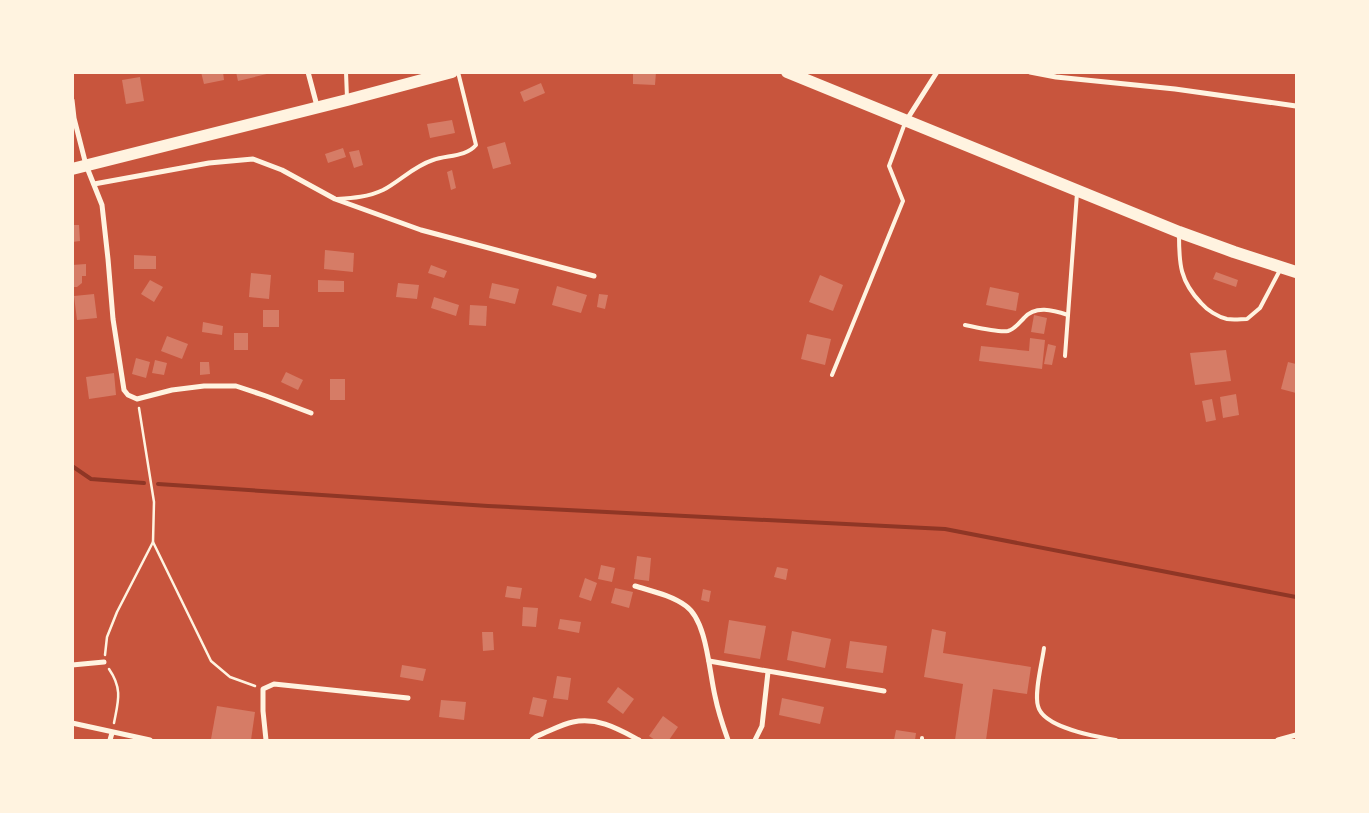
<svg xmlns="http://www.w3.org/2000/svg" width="1369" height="813" viewBox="0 0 1369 813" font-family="'Fira Sans',sans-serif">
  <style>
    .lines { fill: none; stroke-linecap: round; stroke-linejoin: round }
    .stream { stroke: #8f3625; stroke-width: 4 }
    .building { fill: #d67c66 }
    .path { stroke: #fff3e0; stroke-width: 2.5 }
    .service { stroke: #fff3e0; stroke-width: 4 }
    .minor { stroke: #fff3e0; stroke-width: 5 }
    .primary { stroke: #fff3e0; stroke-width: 12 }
  </style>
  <rect width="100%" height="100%" fill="#c8553d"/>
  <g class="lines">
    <g class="stream">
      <polyline points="72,466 91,479 144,483"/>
      <polyline points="158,484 488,506 945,529 1296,597"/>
    </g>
  </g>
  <g class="building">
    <polygon points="201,72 223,72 224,80 204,84"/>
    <polygon points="236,72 271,72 271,73 238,81"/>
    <polygon points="633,72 656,72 655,85 633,84"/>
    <polygon points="140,77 144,101 126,104 122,80"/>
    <polygon points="541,83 545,93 524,102 520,92"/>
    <polygon points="452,120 455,133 430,138 427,124"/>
    <polygon points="505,142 511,164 493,169 487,147"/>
    <polygon points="343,148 346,157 328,163 325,154"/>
    <polygon points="359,150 363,165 354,168 349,152"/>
    <polygon points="452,170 456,188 451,190 447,172"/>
    <polygon points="72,225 79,225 80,241 72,242"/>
    <polygon points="325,250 354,253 353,272 324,269"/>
    <polygon points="134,255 156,256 156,269 134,269"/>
    <polygon points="86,264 86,276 82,276 82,283 77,287 72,287 72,265"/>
    <polygon points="431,265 447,271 444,278 428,273"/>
    <polygon points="1216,272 1238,280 1236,287 1213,279"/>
    <polygon points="251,273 271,275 269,299 249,297"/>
    <polygon points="820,275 843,285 833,311 809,302"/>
    <polygon points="150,280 163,287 154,302 141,294"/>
    <polygon points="318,280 344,281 344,292 318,292"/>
    <polygon points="398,283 419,285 417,299 396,297"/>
    <polygon points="492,283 519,289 515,304 489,298"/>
    <polygon points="557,286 587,295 581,313 552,305"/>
    <polygon points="990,287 1019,293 1016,311 986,305"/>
    <polygon points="94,294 97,318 77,320 74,296"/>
    <polygon points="599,294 608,295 605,309 597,307"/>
    <polygon points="434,297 459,305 456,316 431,308"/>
    <polygon points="470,305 487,306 486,326 469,325"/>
    <rect x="263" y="310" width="16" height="17"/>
    <polygon points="1034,315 1047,318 1044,334 1031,332"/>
    <polygon points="203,322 223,326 222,335 202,332"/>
    <rect x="234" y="333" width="14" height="17"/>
    <polygon points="807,334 831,339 825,365 801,359"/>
    <polygon points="167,336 188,344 182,359 161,351"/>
    <polygon points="1030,338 1045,340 1042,369 979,361 981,346 1029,351"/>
    <polygon points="1048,344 1056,346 1052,365 1044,364"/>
    <polygon points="1226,350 1231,381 1195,385 1190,353"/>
    <polygon points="136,358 150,362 146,378 132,374"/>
    <polygon points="155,360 167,363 164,375 152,373"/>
    <polygon points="200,362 209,362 210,374 200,375"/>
    <polygon points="1288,362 1296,364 1296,393 1281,389"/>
    <polygon points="286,372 303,380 298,390 281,382"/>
    <polygon points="114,373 116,395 89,399 86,377"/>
    <rect x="330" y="379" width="15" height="21"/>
    <polygon points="1236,394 1239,415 1223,418 1220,397"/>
    <polygon points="1212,399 1216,420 1206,422 1202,401"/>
    <polygon points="637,556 651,558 649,581 634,579"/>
    <polygon points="601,565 615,568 612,582 598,579"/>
    <polygon points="777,567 788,569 786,580 774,577"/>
    <polygon points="585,578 597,583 591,601 579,597"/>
    <polygon points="507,586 522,588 520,599 505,597"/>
    <polygon points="615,588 633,592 629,608 611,603"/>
    <polygon points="703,589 711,591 709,602 701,600"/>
    <polygon points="523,607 538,608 536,627 522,626"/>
    <polygon points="560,619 581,622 579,633 558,629"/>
    <polygon points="729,620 766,626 760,659 724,653"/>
    <polygon points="932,629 946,632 943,653 1031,667 1027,694 993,689 986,740 955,740 963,684 924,677"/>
    <polygon points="792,631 831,639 825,668 787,660"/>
    <polygon points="482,632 493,632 494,650 483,651"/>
    <polygon points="850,641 887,646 883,673 846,668"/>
    <polygon points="402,665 426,669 423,681 400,677"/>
    <polygon points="557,676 571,678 568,700 553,698"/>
    <polygon points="618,687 634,699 623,714 607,702"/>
    <polygon points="533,697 547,700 543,717 529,714"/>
    <polygon points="782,698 824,707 820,724 779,715"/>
    <polygon points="441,700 466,702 464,720 439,717"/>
    <polygon points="217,706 255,712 251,740 220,740 211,739"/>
    <polygon points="663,716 678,727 669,740 655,740 649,736"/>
    <polygon points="896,730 916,733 915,740 894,740"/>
  </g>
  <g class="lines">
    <g class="path">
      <polyline points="153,542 211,661 230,677 255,686"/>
      <polyline points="105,655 107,637 117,612 153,542 154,502 139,408"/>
      <path d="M109,669C123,689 118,702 114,723"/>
    </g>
    <g class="service">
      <polyline points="346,72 347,98"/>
      <path d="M337,199C353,198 368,197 383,190C400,181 414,166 433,160C447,155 466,157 476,145L458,72"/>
      <path d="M1179,235C1179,264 1180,281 1201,303C1207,310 1218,317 1227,319C1234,320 1241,319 1247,319L1260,308L1280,270"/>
      <path d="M965,325C975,327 999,333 1008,331C1015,329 1019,323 1024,318C1035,305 1053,310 1068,315"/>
      <polyline points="1065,356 1077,193"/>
      <polyline points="832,375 903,201 889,166 905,123"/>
      <path d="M1044,648C1042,663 1034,693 1038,706C1043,728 1098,737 1116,740"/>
      <polyline points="922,740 922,738"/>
    </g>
    <g class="minor">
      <polyline points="308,72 317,106"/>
      <polyline points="1030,72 1056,77 1175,89 1296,106"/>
      <polyline points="72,100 74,118 86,165 102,205 108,259 113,319 124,390 128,395 137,399 172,390 204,386 236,386 266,396 311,413"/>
      <polyline points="906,121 937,72"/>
      <polyline points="94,184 209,163 253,159 282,170 335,199 421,230 594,276"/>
      <path d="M635,586C651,591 671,595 686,606C707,621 709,671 715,696C718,711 723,726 728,740"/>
      <polyline points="709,661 884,691"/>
      <polyline points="72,665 104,662"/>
      <polyline points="72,723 150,740"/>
      <polyline points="110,740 112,733"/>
      <polyline points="266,740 263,711 263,689 274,684 408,698"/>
      <path d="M532,740L537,736C548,732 562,724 573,722C598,717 618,729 639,740"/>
      <polyline points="755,740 762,726 768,672"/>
      <polyline points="1278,740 1296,735"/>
    </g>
    <g class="primary">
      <polyline points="787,72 1179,232 1234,252 1296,272"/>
      <polyline points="72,169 347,100 452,72"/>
    </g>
  </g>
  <rect width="1369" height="813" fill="none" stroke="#fff3e0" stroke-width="148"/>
</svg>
